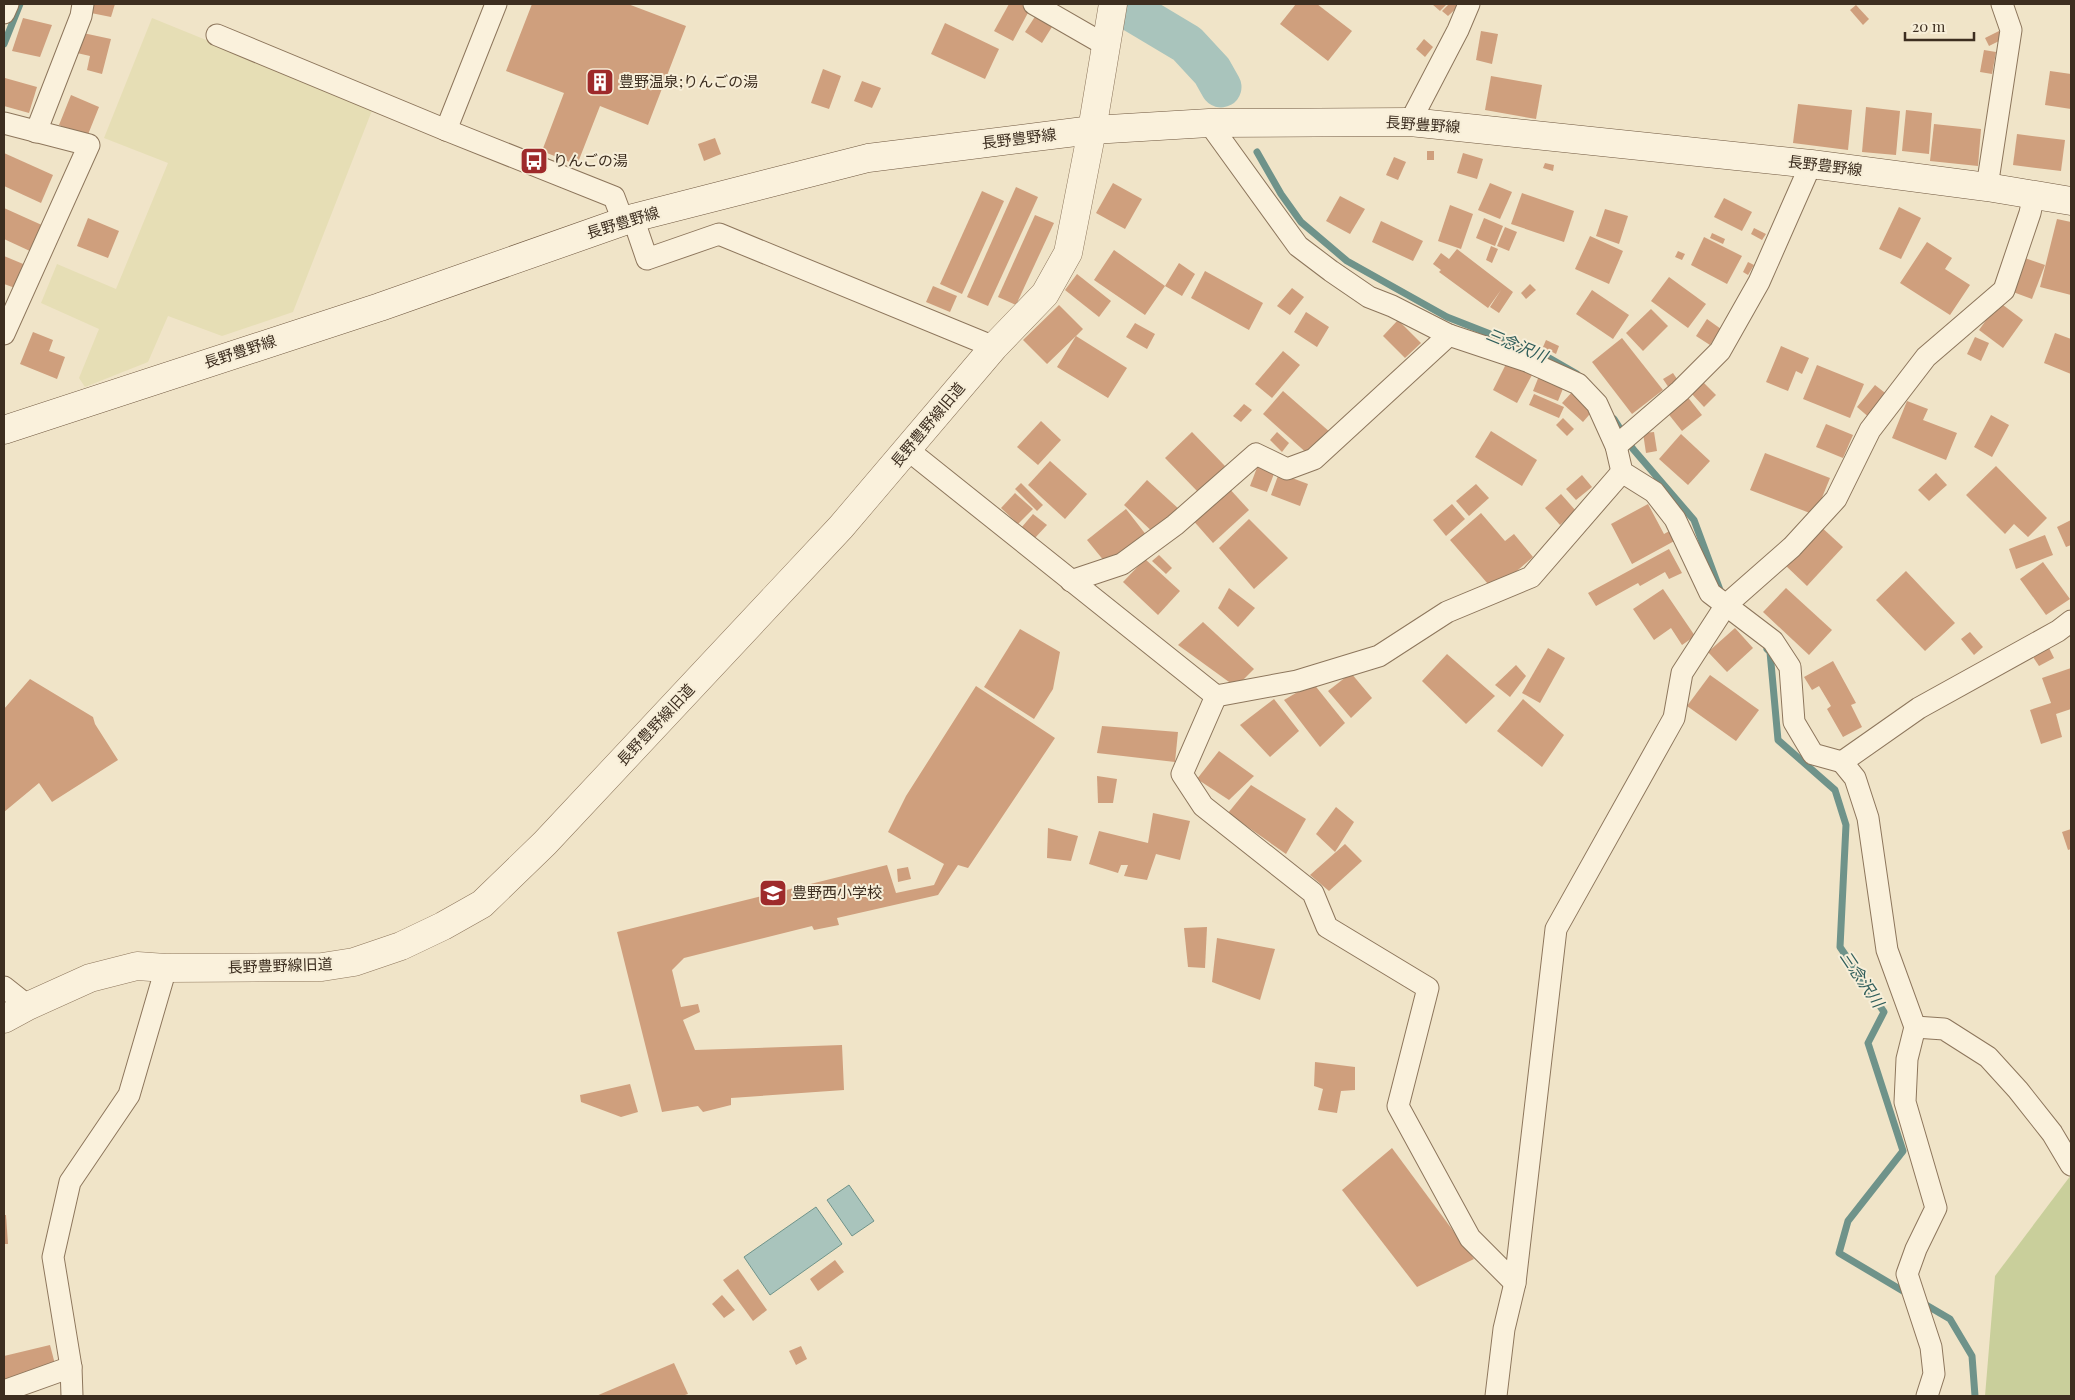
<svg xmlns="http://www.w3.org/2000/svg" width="2075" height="1400" viewBox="0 0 2075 1400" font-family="'Playfair Display','Noto Sans JP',serif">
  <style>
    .farmland { fill: #e6deb5 }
    .green { fill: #c9cf9b }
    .water { fill: #a9c4bc; stroke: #6f938a }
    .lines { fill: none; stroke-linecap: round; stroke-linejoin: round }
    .stream { stroke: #6f938a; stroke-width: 7 }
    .river { stroke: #a9c4bc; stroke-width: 41 }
    .building { fill: #cf9f7d }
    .minor-casing { stroke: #8d765c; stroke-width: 23 }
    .tertiary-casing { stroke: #8d765c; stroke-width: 29 }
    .secondary-casing { stroke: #6f573f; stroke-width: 29 }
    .minor { stroke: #faf1dc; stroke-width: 21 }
    .tertiary { stroke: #faf1dc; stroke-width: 28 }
    .secondary { stroke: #faf1dc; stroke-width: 28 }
    .labels { text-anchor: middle; stroke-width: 4; stroke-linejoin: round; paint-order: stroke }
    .poi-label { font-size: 15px; fill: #3d2e20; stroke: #f7eed8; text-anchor: start }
    .street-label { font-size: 15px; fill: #3d2e20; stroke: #f7eed8 }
    .water-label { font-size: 16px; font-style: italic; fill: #2f5d5a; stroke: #f7eed8 }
  </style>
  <rect width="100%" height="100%" fill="#f0e4c8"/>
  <polygon class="farmland" points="152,18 373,108 293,312 222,336 168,316 148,362 85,387 79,378 99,329 41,303 57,264 116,289 168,163 104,138"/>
  <polygon class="green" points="2071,1175 2071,1396 1985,1396 1995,1276"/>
  <g class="water">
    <polygon points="849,1185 874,1221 852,1236 827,1200"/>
    <polygon points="816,1207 842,1244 770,1295 744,1257"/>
  </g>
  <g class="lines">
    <g class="stream">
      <polyline points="4,44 20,4"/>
      <polyline points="1257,152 1281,194 1301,222 1347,261 1447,317 1544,355 1577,374"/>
      <polyline points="1614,419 1633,449 1694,520 1720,590"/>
      <polyline points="1767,649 1770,652 1778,740 1835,790 1846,825 1840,947 1884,1012 1868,1043 1903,1151 1848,1221 1839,1253 1908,1294"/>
      <polyline points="1921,1302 1950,1319 1972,1356 1975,1396"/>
    </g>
    <polyline class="river" points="1120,4 1187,44 1212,71 1221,87"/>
  </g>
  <g class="building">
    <polygon points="92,4 115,4 111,17 91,13"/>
    <polygon points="532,4 628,4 686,26 648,125 600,106 577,165 542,151 564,93 506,71"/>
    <polygon points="1009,4 1020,4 1030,9 1013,41 994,31"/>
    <polygon points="1296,4 1317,4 1352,31 1328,61 1280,24"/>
    <polygon points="1432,4 1447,4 1440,11"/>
    <polygon points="1449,4 1461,4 1448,16 1442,11"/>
    <polygon points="1856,5 1869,19 1863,25 1850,10"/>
    <polygon points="1038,12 1055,22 1042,43 1025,32"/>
    <polygon points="23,18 52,25 40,57 12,51"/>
    <polygon points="945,23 999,49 985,79 931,54"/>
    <polygon points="1481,31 1498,34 1492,64 1476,60"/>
    <polygon points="1999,31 2003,39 1989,46 1985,38"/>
    <polygon points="83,33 111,39 102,74 87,70 90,56 77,53"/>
    <polygon points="1424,39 1433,47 1425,57 1416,49"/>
    <polygon points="1984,50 1996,52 1992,74 1980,72"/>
    <polygon points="823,69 841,76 829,109 811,103"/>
    <polygon points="2050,71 2071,74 2071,109 2045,105"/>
    <polygon points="1491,76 1542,85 1536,119 1485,110"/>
    <polygon points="5,78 37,87 29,113 4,106"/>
    <polygon points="862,81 881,88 872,108 854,101"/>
    <polygon points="71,95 99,107 87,137 59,125"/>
    <polygon points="1798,104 1852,110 1848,150 1793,143"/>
    <polygon points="1866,107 1900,111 1896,155 1862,152"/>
    <polygon points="1906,110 1932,113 1929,154 1902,151"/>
    <polygon points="1934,124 1981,129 1978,166 1930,161"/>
    <polygon points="2017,134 2065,140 2061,171 2013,165"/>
    <polygon points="715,138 721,154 704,161 698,144"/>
    <rect x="1427" y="151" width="7" height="9"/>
    <polygon points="4,153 53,175 41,203 4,186"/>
    <polygon points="1463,153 1483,159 1477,179 1457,173"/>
    <polygon points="1394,157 1406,162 1398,180 1386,175"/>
    <polygon points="1545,163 1554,165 1553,171 1543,168"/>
    <polygon points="1113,183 1142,199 1125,229 1096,213"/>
    <polygon points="1490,183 1512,192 1500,219 1478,210"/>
    <polygon points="1016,187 1038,197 988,306 967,297"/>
    <polygon points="982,191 1004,201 962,294 940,284"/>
    <polygon points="1522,193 1574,211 1564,242 1511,224"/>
    <polygon points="1340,196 1365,209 1350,234 1326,221"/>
    <polygon points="1724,198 1752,212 1742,231 1714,217"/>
    <polygon points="1450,205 1473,214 1461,249 1438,241"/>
    <polygon points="1899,207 1921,218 1901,259 1879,249"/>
    <polygon points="4,208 44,226 32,252 4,239"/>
    <polygon points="1605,209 1628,216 1619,244 1596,236"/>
    <polygon points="1035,215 1054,223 1016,305 998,297"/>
    <polygon points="88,218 119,231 108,258 77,246"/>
    <polygon points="1484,218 1503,226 1495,246 1476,238"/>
    <polygon points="2057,219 2071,222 2071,295 2040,287"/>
    <polygon points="1381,221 1423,241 1413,261 1372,242"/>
    <polygon points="1505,227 1517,232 1509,251 1497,246"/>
    <polygon points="1754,228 1766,234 1762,240 1751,234"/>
    <polygon points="1712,233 1725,239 1723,244 1710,238"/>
    <polygon points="1590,236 1623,251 1609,284 1575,269"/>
    <polygon points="1704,237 1742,256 1727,284 1691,265"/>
    <polygon points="1927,242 1952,258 1945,269 1970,285 1950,315 1900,283"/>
    <polygon points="1491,246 1498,249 1492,263 1486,260"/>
    <polygon points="1457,249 1513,292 1499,313 1490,307 1501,290 1488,308 1439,272 1441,270 1433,264 1441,253 1449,259"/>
    <polygon points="1114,250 1165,286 1179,263 1195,274 1182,296 1165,286 1145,315 1094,280"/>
    <polygon points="1678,251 1685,254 1682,260 1675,257"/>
    <polygon points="4,256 28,266 18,289 4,284"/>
    <polygon points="2025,258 2045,265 2032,299 2013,292"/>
    <polygon points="1748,262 1754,265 1748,275 1743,272"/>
    <polygon points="1205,271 1263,303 1249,330 1191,298"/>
    <polygon points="1077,274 1111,301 1099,317 1065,290"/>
    <polygon points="1669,277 1706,304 1688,328 1651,301"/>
    <polygon points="1530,284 1536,290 1526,299 1521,293"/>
    <polygon points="933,286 957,296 950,312 926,302"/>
    <polygon points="1292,288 1304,297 1290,315 1277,306"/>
    <polygon points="1592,290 1629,315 1613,339 1576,314"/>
    <polygon points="1999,302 2023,320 2003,348 1979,330"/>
    <polygon points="1059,305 1083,329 1076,336 1127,368 1108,398 1057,367 1076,336 1047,364 1023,340"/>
    <polygon points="1651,309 1668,326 1643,351 1626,333"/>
    <polygon points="1306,312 1329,327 1317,347 1294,332"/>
    <polygon points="1707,319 1721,329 1710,345 1696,336"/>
    <polygon points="1398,320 1421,343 1405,358 1383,336"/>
    <polygon points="1135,323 1155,334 1147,349 1126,337"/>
    <polygon points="33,332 53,340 49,351 65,357 57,379 20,364"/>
    <polygon points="2055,333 2071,339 2071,374 2044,363"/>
    <polygon points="1975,337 1989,343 1981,361 1967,354"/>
    <polygon points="1622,338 1663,390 1632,414 1592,362"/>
    <polygon points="1546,340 1559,346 1556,354 1543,347"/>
    <polygon points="1781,346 1809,358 1802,374 1796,371 1788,391 1766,382"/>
    <polygon points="1283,351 1300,365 1272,398 1255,384"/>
    <polygon points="1507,362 1532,375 1517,403 1493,390"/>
    <polygon points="1817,365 1864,384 1850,418 1803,399"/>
    <polygon points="1673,373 1679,382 1669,388 1663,379"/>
    <polygon points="1539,376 1564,386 1558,401 1533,391"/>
    <polygon points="1703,382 1716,395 1704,407 1691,393"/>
    <polygon points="1875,385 1889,396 1871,419 1857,407"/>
    <polygon points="1574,390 1595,408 1583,422 1562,403"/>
    <polygon points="1283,391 1331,433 1310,456 1263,414"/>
    <polygon points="1534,394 1564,407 1559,418 1529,405"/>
    <polygon points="1686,395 1702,415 1682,431 1666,411"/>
    <polygon points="1907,401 1928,409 1923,420 1957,433 1946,460 1892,438"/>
    <polygon points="1244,404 1252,410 1241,422 1233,416"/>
    <polygon points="1991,415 2009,425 1992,457 1974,447"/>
    <polygon points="1563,418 1574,429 1567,436 1556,425"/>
    <polygon points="1041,421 1061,440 1038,465 1017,447"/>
    <polygon points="1826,424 1853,435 1843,458 1816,447"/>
    <polygon points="1491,431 1537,460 1522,486 1475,457"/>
    <polygon points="1192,432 1225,466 1198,492 1165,458"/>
    <polygon points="1277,432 1289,443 1282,452 1270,440"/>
    <polygon points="1654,432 1657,451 1646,453 1643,433"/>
    <polygon points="1681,434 1710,461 1688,485 1659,459"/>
    <polygon points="1765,453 1830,478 1815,515 1750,490"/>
    <polygon points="1050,461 1087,494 1065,519 1028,485"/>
    <polygon points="1258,465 1275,471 1267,492 1250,486"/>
    <polygon points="1996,466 2047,518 2028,537 2014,524 2005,534 1966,495"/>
    <polygon points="1279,473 1308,484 1300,506 1271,495"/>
    <polygon points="1936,473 1947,485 1929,501 1918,490"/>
    <polygon points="1582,475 1592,487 1576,500 1566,489"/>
    <polygon points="1147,480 1180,510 1156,535 1124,505"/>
    <polygon points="1021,483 1043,505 1037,511 1015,489"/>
    <polygon points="1476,484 1489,498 1469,516 1456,501"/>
    <polygon points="1227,486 1249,510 1213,543 1191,518"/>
    <polygon points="1015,493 1033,509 1018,524 1001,508"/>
    <polygon points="1561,494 1576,511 1560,525 1545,508"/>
    <polygon points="1452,504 1465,519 1446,536 1433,520"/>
    <polygon points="1648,504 1664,534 1673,529 1678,539 1632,564 1611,524"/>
    <polygon points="1126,509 1147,536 1109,567 1087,540"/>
    <polygon points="1481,513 1505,541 1514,534 1533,557 1494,591 1450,540"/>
    <polygon points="1033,514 1047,525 1034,539 1021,528"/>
    <polygon points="1249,519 1288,558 1254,589 1219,548"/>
    <polygon points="2071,520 2071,545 2066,547 2057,527"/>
    <polygon points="1819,525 1843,547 1807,586 1784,564"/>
    <polygon points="2045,535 2053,555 2016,569 2009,549"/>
    <polygon points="1669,549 1682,573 1669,579 1665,572 1640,586 1638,583 1596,606 1588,593"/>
    <polygon points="1159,555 1172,568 1166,574 1152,561"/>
    <polygon points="1145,559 1180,591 1158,615 1123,582"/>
    <polygon points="2043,562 2070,599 2046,615 2020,579"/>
    <polygon points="1906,571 1955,623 1925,651 1876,600"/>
    <polygon points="1229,588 1255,608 1238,627 1218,608"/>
    <polygon points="1786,588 1832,630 1809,655 1763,612"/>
    <polygon points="1663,589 1695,636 1682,645 1671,628 1654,640 1633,609"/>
    <polygon points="1203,622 1254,669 1236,687 1178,645"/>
    <polygon points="1735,628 1753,648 1727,672 1708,652"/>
    <polygon points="1020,629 1060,652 1053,689 1034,719 984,687"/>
    <polygon points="1970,632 1983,647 1974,655 1961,639"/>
    <polygon points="1548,648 1565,658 1540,703 1522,693"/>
    <polygon points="2049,648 2054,658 2039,666 2033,657"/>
    <polygon points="1447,654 1495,696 1466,724 1422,681"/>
    <polygon points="1833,661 1856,703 1851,705 1862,727 1843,737 1827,709 1831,706 1819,686 1812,690 1804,677"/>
    <polygon points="1516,665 1526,676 1510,697 1495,685"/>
    <polygon points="2071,668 2071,709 2056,714 2062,737 2041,744 2030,710 2051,703 2042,678"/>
    <polygon points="1351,673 1372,698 1351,718 1328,691"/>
    <polygon points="1710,675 1759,710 1736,741 1687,706"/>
    <polygon points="30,679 93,717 95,724 118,760 52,802 39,783 4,812 4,709"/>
    <polygon points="1313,683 1345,723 1320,747 1284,700"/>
    <polygon points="976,686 1055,738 968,868 958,865 938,895 837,918 839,925 814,930 812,926 684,958 672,970 681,1007 698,1004 700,1012 683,1020 695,1050 842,1045 844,1090 731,1098 731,1105 703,1112 698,1106 662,1112 617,932 887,865 896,893 934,885 944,864 888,832 906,796"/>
    <polygon points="1274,699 1299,731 1270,757 1240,725"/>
    <polygon points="1523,699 1564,735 1542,767 1497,731"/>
    <polygon points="1102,726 1178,732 1175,762 1097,753"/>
    <polygon points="1219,751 1254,776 1229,800 1197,779"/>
    <polygon points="1097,776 1117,779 1113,803 1098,803"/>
    <polygon points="1251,785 1306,819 1286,854 1228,813"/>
    <polygon points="1336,807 1354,822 1335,852 1316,834"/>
    <polygon points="1153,813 1190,821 1180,860 1156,854 1147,880 1124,876 1128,865 1121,865 1118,873 1089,864 1099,831 1148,843"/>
    <polygon points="1048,828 1078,836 1071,861 1047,858"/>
    <polygon points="2071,829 2071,849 2068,850 2062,832"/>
    <polygon points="1345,844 1362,861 1329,891 1310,875"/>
    <polygon points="908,867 911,879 898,882 897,869"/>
    <polygon points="1207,927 1205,968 1188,967 1184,928"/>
    <polygon points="1217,938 1275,949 1260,1000 1212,982"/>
    <polygon points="1315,1062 1355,1067 1355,1090 1341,1091 1337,1113 1318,1110 1323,1089 1314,1086"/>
    <polygon points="630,1084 638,1112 621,1117 581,1102 580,1095"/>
    <polygon points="1392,1148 1474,1259 1417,1287 1342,1190"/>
    <polygon points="4,1215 6,1215 8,1244 4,1244"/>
    <polygon points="835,1260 844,1272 818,1291 810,1279"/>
    <polygon points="738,1269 767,1310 753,1321 723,1280"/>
    <polygon points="722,1295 735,1310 724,1318 712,1304"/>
    <polygon points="50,1345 56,1368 5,1380 4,1356"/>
    <polygon points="801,1346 807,1359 796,1365 789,1351"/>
    <polygon points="674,1363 688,1394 682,1396 596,1396"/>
  </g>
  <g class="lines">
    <defs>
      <g id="minor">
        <polyline points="1034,4 1107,46"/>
        <polyline points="4,13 8,4"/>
        <polyline points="217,35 446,130 614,197 623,221"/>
        <polyline points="1410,122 1458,30 1469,4"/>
        <polyline points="4,123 89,145 4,334"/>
        <polyline points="1209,123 1298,246 1331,271 1369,297 1392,306 1449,335 1527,361 1578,384 1597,404 1616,446 1622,472 1654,492 1675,519 1710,593 1773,641 1790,667 1794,722 1813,754 1842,762"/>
        <polyline points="446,130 496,4"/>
        <polyline points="36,132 81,16 83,4"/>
        <polyline points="1987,187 2011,30 2002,4"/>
        <polyline points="633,218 647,259 719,234 994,347"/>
        <polyline points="1616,446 1680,391 1720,351 1759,282 1811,164"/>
        <polyline points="908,450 1216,696 1297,681 1379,656 1447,612 1531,577 1622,472"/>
        <polyline points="1071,581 1122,564 1175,525 1256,454 1287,469 1314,459 1449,335"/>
        <polyline points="1216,696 1182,774 1203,806 1313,893 1327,927 1428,988 1398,1106 1470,1238 1515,1283"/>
        <polyline points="4,987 28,1006"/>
        <polyline points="1915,1027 1944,1029 1988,1057 2018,1090 2052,1133 2071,1165"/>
        <polyline points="4,1391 71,1367"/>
        <polyline points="72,1396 71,1367 53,1257 70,1182 129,1095 166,968"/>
        <polyline points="1496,1396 1504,1329 1515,1283 1556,929 1674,718 1682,673 1726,605 1792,547 1836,499 1870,430 1926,357 2004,290 2030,213 2034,194"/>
        <polyline points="1927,1396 1934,1374 1931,1347 1907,1274 1916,1249 1936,1208 1905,1102 1907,1059 1915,1027 1887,950 1868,818 1855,778 1842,762 1919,708 2058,631 2071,621"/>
      </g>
      <polyline id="tertiary" points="4,1019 28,1006 90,978 137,966 166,968 322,967 354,962 401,946 443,926 482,904 545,843 841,527 994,347 1045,294 1068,253 1092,130 1113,4"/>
      <polyline id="secondary" points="4,430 380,307 633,218 868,158 1092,130 1209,123 1410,122 1811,164 1987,187 2071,201"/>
    </defs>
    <use href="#minor" class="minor-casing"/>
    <use href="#tertiary" class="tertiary-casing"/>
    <use href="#secondary" class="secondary-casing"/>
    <use href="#minor" class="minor"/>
    <use href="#tertiary" class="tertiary"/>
    <use href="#secondary" class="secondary"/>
  </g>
  <defs>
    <symbol id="building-square" viewBox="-11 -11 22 22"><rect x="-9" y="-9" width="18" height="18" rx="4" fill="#9e2a2b" stroke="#f7eed8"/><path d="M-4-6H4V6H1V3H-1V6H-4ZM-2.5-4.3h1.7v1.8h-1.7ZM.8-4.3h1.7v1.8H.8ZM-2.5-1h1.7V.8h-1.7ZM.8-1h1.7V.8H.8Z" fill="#fff"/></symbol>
    <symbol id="bus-square" viewBox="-11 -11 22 22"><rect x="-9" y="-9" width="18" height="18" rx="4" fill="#9e2a2b" stroke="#f7eed8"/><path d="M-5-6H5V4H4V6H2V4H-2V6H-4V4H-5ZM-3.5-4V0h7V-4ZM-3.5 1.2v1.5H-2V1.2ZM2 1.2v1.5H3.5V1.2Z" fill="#fff"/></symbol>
    <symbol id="school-square" viewBox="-11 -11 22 22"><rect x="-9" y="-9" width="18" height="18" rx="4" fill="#9e2a2b" stroke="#f7eed8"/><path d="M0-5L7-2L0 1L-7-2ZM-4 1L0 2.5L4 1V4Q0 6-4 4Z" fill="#fff"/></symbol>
  </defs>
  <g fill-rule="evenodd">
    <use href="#building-square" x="584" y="66" width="32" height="32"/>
    <use href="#bus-square" x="518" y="145" width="32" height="32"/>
    <use href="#school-square" x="757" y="877" width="32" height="32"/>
  </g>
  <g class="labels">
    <g class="poi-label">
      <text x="619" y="87">豊野温泉;りんごの湯</text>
      <text x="553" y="166">りんごの湯</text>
      <text x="792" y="898">豊野西小学校</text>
    </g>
    <g class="street-label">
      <text transform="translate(1423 125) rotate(4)" y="5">長野豊野線</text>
      <text transform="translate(1019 139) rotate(-7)" y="5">長野豊野線</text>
      <text transform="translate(1825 166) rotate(7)" y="5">長野豊野線</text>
      <text transform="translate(623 223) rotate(-17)" y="5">長野豊野線</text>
      <text transform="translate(240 352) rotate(-18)" y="5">長野豊野線</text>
      <text transform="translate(928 425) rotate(-50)" y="5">長野豊野線旧道</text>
      <text transform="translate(656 725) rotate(-47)" y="5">長野豊野線旧道</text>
      <text transform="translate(280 966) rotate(-2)" y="5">長野豊野線旧道</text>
    </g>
    <g class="water-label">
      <text transform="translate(1517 345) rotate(22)" y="6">三念沢川</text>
      <text transform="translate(1862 979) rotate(56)" y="6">三念沢川</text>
    </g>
  </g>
  <rect width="2075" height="1400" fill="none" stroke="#3d2e20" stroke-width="10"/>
  <path d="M1905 32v8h69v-8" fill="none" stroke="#3d2e20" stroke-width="2.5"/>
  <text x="1912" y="32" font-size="15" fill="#3d2e20" stroke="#f7eed8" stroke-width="4" paint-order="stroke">20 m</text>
</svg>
